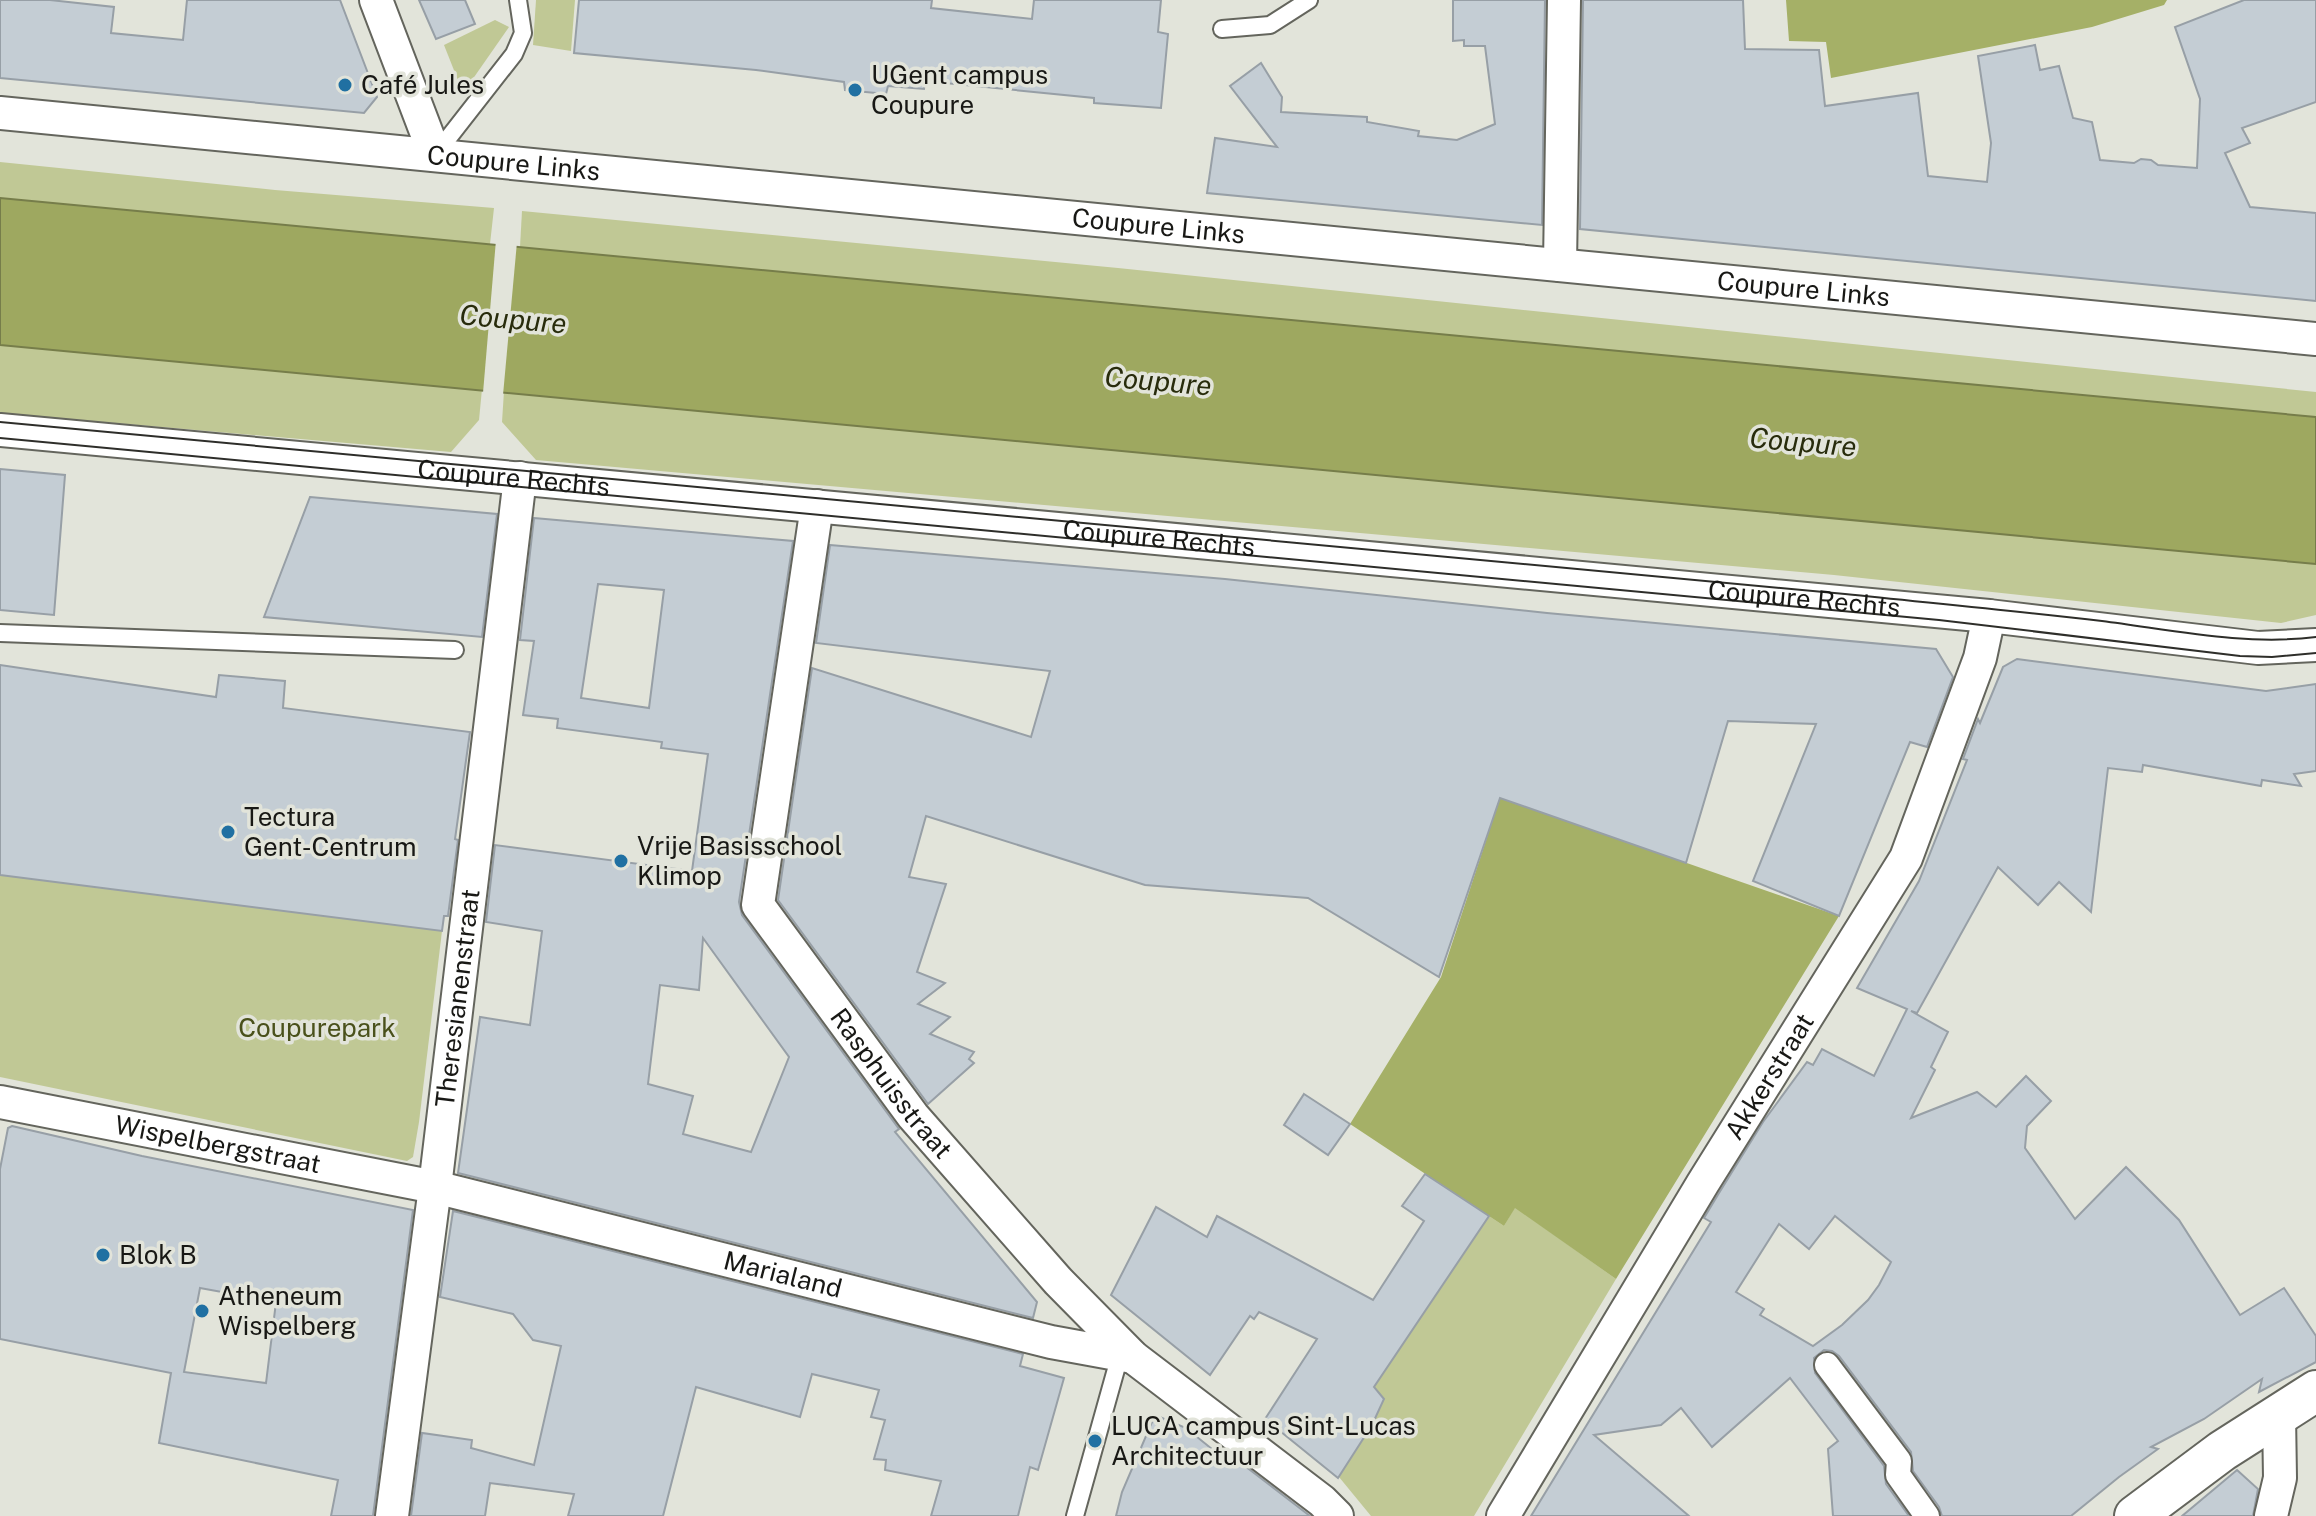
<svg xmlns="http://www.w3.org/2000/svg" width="2316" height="1516" viewBox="0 0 2316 1516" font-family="'Public Sans',sans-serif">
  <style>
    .green { fill: #c0c895 }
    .forest { fill: #a5b067 }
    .water { fill: #9ea860; stroke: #767d4a; stroke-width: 2 }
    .pier { fill: #e2e4da }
    .building { fill: #c4cdd4; stroke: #979fa6; stroke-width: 2; fill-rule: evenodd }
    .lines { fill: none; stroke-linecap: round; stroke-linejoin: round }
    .service-casing { stroke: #64655d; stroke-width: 20 }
    .pedestrian-casing { stroke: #64655d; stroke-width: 28 }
    .minor-casing { stroke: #64655d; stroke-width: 36 }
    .tertiary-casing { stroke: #64655d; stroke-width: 44 }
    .service { stroke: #fff; stroke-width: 16 }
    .pedestrian { stroke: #fff; stroke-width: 24 }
    .minor { stroke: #fff; stroke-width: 32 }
    .tertiary { stroke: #fff; stroke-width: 40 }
    .tram { stroke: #2e2e2a; stroke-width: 2 }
    .poi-dot { fill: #2070a2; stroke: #e2e4da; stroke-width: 3 }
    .labels { text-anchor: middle; stroke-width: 7; stroke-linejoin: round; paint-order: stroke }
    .poi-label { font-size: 26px; fill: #181815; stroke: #e2e4da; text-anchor: start }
    .street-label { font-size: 26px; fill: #181815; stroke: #e2e4da }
    .park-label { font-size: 26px; fill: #4a511b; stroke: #e2e4da }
    .water-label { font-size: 28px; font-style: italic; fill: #282c0c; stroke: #e2e4da }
  </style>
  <rect width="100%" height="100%" fill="#e2e4da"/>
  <g class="green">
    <polygon points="536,0 575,0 571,51 533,45"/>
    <polygon points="495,20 509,27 463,93 444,45"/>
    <polygon points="0,162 275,190 494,208 490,244 275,226 0,198"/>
    <polygon points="522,211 1118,268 2316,392 2316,417 520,247"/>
    <polygon points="0,345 482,389 479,420 451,452 0,413"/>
    <polygon points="504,391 2316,564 2316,615 2281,623 1834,575 536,460 502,422"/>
    <polygon points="0,875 442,931 419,1122 413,1157 407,1161 0,1077"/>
    <polygon points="1515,1207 1616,1279 1474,1516 1371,1516 1339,1477 1371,1425 1384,1399 1374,1387 1489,1216 1504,1226"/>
  </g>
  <g class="forest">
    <polygon points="1786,0 2167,0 2164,5 2092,27 1831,78 1826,42 1789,41"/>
    <polygon points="1500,798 1839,916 1616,1279 1515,1208 1504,1226 1350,1124 1441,977"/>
  </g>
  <polygon class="water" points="0,198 2316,417 2316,564 0,345"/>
  <polygon class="pier" points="496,240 517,242 503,395 483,393"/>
  <g class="building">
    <polygon points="0,0 50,0 114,7 111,33 183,40 187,0 340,0 377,97 364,113 0,78"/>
    <polygon points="419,0 465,0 475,24 436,39"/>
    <polygon points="579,0 932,0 931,8 1032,19 1034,0 1161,0 1158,32 1168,34 1161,108 1094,103 1094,98 925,81 924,89 888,86 886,94 845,90 844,82 756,70 574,53"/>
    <polygon points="1453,0 1545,0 1542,225 1207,193 1215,138 1277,147 1230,86 1261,63 1282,97 1281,112 1367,117 1367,122 1419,131 1418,136 1457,140 1495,124 1485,46 1464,46 1464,40 1453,41"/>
    <polygon points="1583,0 1743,0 1745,49 1819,50 1825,106 1918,93 1928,176 1987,182 1991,143 1978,56 2035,45 2040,70 2059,66 2073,118 2092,122 2100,160 2134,163 2141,159 2151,160 2158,165 2197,168 2200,99 2175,27 2244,0 2316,0 2316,102 2242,128 2250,143 2225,153 2250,207 2316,213 2316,301 1580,229"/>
    <polygon points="0,469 65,475 54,615 0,610"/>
    <polygon points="310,497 497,514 482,637 264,617"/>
    <path d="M534,518L793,541L739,902L742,915L899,1129L895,1132L1037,1302L1033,1318L458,1173L480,1017L530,1025L542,931L486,922L495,845L692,871L708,754L661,748L662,742L557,728L558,719L523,715L534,641L520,640ZM598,584L664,590L649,708L581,698ZM703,938L789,1057L751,1152L683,1134L693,1096L648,1084L660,985L699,990Z"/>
    <polygon points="830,545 1225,579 1547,613 1936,649 1953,677 1927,747 1910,742 1839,916 1753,881 1816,724 1728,721 1686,863 1500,798 1439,977 1308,898 1145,885 926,816 909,877 946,884 917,972 945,983 918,1004 950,1017 930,1034 974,1052 969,1059 974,1063 928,1104 778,900 812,668 1031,737 1050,671 816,643"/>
    <path d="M2017,659L2266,691L2316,684V771L2294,774L2301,786L2262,780L2261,786L2143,765L2142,772L2108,768L2091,912L2059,882L2038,905L1998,867L1917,1013L1911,1011L1948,1032L1931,1067L1935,1070L1911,1118L1977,1092L1996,1107L2026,1076L2051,1101L2027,1126L2025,1148L2075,1219L2126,1167L2179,1220L2240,1315L2284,1288L2316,1336V1362L2259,1392L2262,1379L2204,1419L2151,1447L2158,1449L2119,1477L2071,1516H1942L1939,1507L1913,1471L1911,1452L1839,1356L1832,1351L1824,1350L1814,1358L1815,1373L1884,1466L1886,1484L1909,1516H1833L1828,1449L1838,1441L1790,1378L1712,1447L1681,1408L1661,1425L1594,1435L1689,1516H1531L1711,1222L1704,1218L1719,1193L1763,1122L1807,1062L1813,1065L1822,1049L1874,1076L1907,1009L1857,988L1919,881L1967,760L1963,759L1978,719L1980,723L2003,667ZM1835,1216L1891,1262L1879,1285L1868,1300L1842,1325L1813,1346L1760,1315L1764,1309L1736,1292L1779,1224L1809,1249Z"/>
    <polygon points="0,665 216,697 219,675 285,681 283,708 470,732 455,839 458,840 448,916 444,916 442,931 0,875"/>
    <polygon points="1304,1094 1350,1124 1328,1155 1284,1125"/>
    <path d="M12,1126L142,1156L413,1210L373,1516H331L338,1480L159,1443L171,1373L0,1339V1169L8,1128ZM200,1288L276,1302L266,1383L184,1372Z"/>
    <polygon points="1425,1174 1489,1216 1374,1387 1384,1399 1372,1425 1338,1478 1265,1419 1317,1339 1259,1312 1254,1319 1250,1316 1210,1375 1111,1295 1156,1207 1207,1237 1217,1216 1373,1300 1424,1221 1402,1206"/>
    <polygon points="453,1211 1023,1354 1020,1366 1064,1378 1038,1470 1030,1467 1018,1516 931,1516 941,1481 885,1470 886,1460 874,1459 885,1420 871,1417 879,1390 812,1374 800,1417 696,1387 663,1516 568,1516 574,1494 490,1483 485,1516 411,1516 422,1433 472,1440 471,1448 534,1465 561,1346 533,1340 513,1314 440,1297"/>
    <polygon points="1155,1415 1186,1428 1233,1466 1237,1460 1310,1516 1116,1516 1122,1492"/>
    <polygon points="2237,1470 2258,1489 2253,1516 2182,1516"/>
  </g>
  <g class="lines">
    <defs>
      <g id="service">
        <polyline points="1222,29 1270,25 1309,0"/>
        <polyline points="435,155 514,54 523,33 518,0"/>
        <polyline points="0,633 455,650"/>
        <polyline points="1075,1516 1120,1355"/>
      </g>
      <polyline id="pedestrian" points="1827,1365 1899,1461 1898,1475 1927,1516"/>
      <g id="minor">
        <polyline points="376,0 435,155"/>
        <path id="s1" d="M0,113L2316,339"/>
        <polyline points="1560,265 1564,0"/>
        <path id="s2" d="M0,430L1989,616L2258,648L2316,645"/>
        <path id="s3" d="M817,506L758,905L913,1116L1058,1281L1133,1357L1322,1501L1337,1516"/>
        <path id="s4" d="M0,1102L435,1187L1051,1342L1133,1357"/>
        <path id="s5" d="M392,1516L435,1187L520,478"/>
        <path id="s6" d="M1503,1516L1703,1183L1906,858L1980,658L1989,616"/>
        <polyline points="2271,1516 2280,1478 2279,1415"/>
      </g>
      <polyline id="tertiary" points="2135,1516 2222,1451 2316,1391"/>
    </defs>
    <use href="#service" class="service-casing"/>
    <use href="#pedestrian" class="pedestrian-casing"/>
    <use href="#minor" class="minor-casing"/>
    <use href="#tertiary" class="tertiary-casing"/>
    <use href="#service" class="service"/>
    <use href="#pedestrian" class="pedestrian"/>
    <use href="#minor" class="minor"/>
    <use href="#tertiary" class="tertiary"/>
    <g class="tram">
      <path d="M0,422L1845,594C1931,603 2017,611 2102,621C2173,630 2245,646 2316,637"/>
      <polyline points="0,438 1939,620 2240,656 2272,657 2316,653"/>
    </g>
  </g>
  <g class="poi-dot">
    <circle cx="345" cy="85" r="8"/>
    <circle cx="855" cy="90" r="8"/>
    <circle cx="228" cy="832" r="8"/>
    <circle cx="621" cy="861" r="8"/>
    <circle cx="103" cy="1255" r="8"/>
    <circle cx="202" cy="1311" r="8"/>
    <circle cx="1095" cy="1441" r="8"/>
  </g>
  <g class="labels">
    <g class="poi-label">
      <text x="871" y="84">UGent campus<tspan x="871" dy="30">Coupure</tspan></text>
      <text x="361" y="94">Café Jules</text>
      <text x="244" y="826">Tectura<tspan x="244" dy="30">Gent-Centrum</tspan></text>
      <text x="637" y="855">Vrije Basisschool<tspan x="637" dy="30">Klimop</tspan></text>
      <text x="119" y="1264">Blok B</text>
      <text x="218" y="1305">Atheneum<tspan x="218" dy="30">Wispelberg</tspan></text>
      <text x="1111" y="1435">LUCA campus Sint-Lucas<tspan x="1111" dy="30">Architectuur</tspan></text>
    </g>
    <g class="street-label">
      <text dy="9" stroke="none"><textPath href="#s1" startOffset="516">Coupure Links</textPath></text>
      <text dy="9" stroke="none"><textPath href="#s1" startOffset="1164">Coupure Links</textPath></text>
      <text dy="9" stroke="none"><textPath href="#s1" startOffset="1812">Coupure Links</textPath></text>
      <text dy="9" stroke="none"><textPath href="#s2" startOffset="516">Coupure Rechts</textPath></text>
      <text dy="9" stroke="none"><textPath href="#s2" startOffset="1164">Coupure Rechts</textPath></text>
      <text dy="9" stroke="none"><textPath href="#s2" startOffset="1812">Coupure Rechts</textPath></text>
      <text dy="9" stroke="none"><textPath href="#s5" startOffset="522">Theresianenstraat</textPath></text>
      <text dy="9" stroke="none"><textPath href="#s6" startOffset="514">Akkerstraat</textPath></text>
      <text dy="9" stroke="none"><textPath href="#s3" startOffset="626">Rasphuisstraat</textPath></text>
      <text dy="9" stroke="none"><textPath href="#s4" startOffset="222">Wispelbergstraat</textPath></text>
      <text dy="9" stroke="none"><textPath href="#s4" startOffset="802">Marialand</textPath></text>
    </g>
    <g class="park-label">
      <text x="317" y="1037">Coupurepark</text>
    </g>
    <g class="water-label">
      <text transform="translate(513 319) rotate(5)" y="10">Coupure</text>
      <text transform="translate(1158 381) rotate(5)" y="10">Coupure</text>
      <text transform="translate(1803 442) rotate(5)" y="10">Coupure</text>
    </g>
  </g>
</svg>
